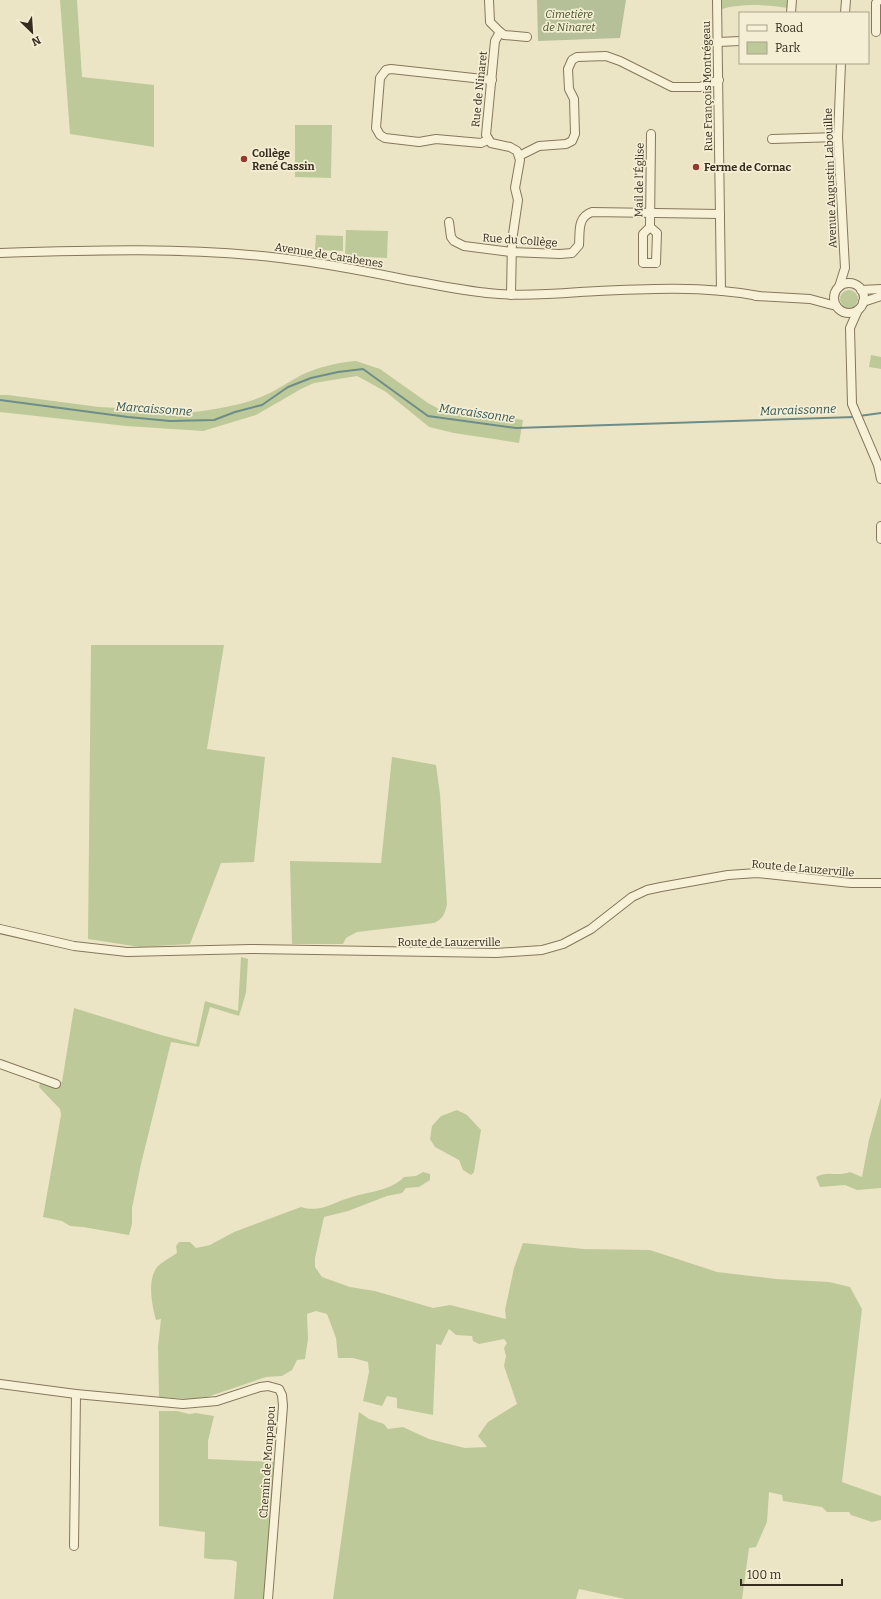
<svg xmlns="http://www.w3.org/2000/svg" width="881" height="1599" viewBox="0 0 881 1599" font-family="Bitter,serif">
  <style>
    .green { fill: #bec999 }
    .cemetery { fill: #b5bf98 }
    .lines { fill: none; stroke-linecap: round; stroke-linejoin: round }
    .stream { stroke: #6d8d89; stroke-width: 2 }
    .minor-casing { stroke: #86775c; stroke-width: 10 }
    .minor { stroke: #f7f1d7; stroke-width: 8 }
    .poi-dot { fill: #913a2f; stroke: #f4eed4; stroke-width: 1.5 }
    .labels { text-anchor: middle; stroke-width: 3.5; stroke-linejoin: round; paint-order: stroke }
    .park-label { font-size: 11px; font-style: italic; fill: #425227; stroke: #f4eed4 }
    .street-label { font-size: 11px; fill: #362d1f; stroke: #f4eed4 }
    .poi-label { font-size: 11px; font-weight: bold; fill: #362d1f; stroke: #f4eed4; text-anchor: start }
    .water-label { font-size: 12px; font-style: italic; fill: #2f5355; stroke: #f4eed4 }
  </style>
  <rect width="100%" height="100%" fill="#ece5c5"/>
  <g class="green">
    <polygon points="60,0 77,0 82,77 154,85 154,147 70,134"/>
    <path d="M722,0H789L788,8C766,5 744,3 722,9Z"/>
    <polygon points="295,125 332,125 331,178 295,177"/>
    <polygon points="346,230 388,231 387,258 345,256"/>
    <polygon points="316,235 343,236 343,251 315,250"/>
    <circle cx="849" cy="299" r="9"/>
    <polygon points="871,355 881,357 881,369 869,367"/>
    <path d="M356,361L380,369L428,403L441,410L484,418L502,415L510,418L523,420L519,443L454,433L429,427L386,392L370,383L357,376L314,383L301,389L256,415L203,431L126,426L0,412V395H8L99,407L193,412C218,409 248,404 270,393C284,386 297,376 311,371C323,366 342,362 356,361Z"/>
    <polygon points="91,645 224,645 207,749 265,757 254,862 221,863 190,944 140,947 88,939"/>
    <path d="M392,757L436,765L440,794L447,904C445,914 443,919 434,923L357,932L346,938L343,944H292L290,861L381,863Z"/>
    <polygon points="241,957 248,959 246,993 239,1016 210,1007 199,1047 171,1042 141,1164 132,1208 132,1224 129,1235 83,1227 70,1226 62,1221 43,1217 61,1115 60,1109 39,1087 42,1075 62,1082 74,1008 161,1035 196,1044 205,1001 238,1011"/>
    <path d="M881,1097V1188L857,1190L845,1185L820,1187L816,1177C827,1170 838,1177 850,1172L862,1177L869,1140Z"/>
    <polygon points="457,1110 467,1115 481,1130 474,1172 471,1175 463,1170 459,1160 435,1147 430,1139 432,1126 441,1116"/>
    <path d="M423,1172L430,1174V1180L419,1187L406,1188L402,1193L387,1196L348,1211L324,1217L315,1258V1267L322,1277L350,1287L375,1291L433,1308L450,1305L506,1319L505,1310L514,1268L523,1243L584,1249L650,1250L717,1272L776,1279L829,1282L850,1287L862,1309L842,1482L881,1496V1520L872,1522L851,1515L849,1512H827L822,1507L783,1501L782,1495L769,1492L767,1522L756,1547L749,1548L742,1599H625L579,1589L576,1599H333L359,1412L369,1419L384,1424L388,1429L403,1427L429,1439L465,1448L487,1447L478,1436L488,1422L517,1404L504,1366L506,1356L504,1348L507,1343L504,1339L479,1344L473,1341L472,1336L456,1335L449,1329L441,1345L436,1344L433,1415L397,1408V1398L387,1396L382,1406L363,1401L369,1372L368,1362L353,1358H338L336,1338L327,1314L316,1311L307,1314L308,1339L305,1359L297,1360L292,1370L282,1376L266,1377L207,1397L188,1399L159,1397L158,1347L161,1319L156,1320C152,1306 146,1277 159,1265C164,1261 171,1257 177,1253L176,1246L179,1242H190L196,1248L210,1245L234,1232L301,1207C321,1213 331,1203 349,1198C368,1191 389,1192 404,1177L416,1176Z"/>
    <path d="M159,1411H177L189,1414L196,1413L214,1416L208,1441V1459L274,1462L266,1599H234L237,1562C230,1558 215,1561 204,1558L205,1532L159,1526Z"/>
  </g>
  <polygon class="cemetery" points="537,0 626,0 620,38 538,41"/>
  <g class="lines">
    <g class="stream">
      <polyline points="0,400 128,417 170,421 214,420 235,412 262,405 288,387 311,378 338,372 363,369 428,416 516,428 855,417"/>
      <polyline points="859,416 881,413"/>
    </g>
    <defs>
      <g id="minor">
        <polyline points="489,0 490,22 500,32 495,41 486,135 491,143 510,147 517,151 520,160 515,188 518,200 512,241 511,295"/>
        <polyline points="717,0 721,291"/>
        <polyline points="791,13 792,0"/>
        <polyline points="845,13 846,0"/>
        <polyline points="500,32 504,35 527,37"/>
        <polyline points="876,32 876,3 879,0"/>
        <polyline points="718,42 740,41"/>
        <polyline points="772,139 838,137"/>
        <polyline points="488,140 481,143 436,139 419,142 385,138 380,135 376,128 380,78 386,70 391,69 492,80"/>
        <polyline points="519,156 539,146 566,144 572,141 575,134 574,99 569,89 568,69 572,60 577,57 606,56 620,61 672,87 700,87 719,80"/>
        <path d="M449,222L451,237L454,241L464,246L511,252L560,254L572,253L579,245C580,232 577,217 592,212L720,214"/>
        <polyline points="650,227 657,233 656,263 643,263 643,234 650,227 651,134"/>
        <path d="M0,253C93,250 187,247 280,258C323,263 365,271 408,280C438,285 468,292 499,294C526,296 553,294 580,292C639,289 701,285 759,296"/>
        <circle cx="849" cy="298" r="15"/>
        <polyline points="839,287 845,268 838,137 841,63"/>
        <polyline points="861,290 881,289"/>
        <polyline points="756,296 810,299 836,306"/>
        <polyline points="863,302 881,296"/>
        <polyline points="858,310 850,328 852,404 878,465 881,479"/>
        <polyline points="881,526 881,539"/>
        <polyline points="0,929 74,946 127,952 251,949 496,953 542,950 563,944 591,929 632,897 647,890 661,887 728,875 757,873 851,883 881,883"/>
        <polyline points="0,1064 56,1084"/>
        <polyline points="0,1384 76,1394 183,1404 217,1401 260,1387 268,1386 279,1389 282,1395 283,1406 268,1599"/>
        <polyline points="74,1546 76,1394"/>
      </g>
    </defs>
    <use href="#minor" class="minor-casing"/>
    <use href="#minor" class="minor"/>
  </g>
  <g class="poi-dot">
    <circle cx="244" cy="159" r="4"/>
    <circle cx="696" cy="167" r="4"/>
  </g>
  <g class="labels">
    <g class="park-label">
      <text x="569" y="18">Cimetière<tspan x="569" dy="13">de Ninaret</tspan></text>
    </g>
    <g class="street-label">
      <text transform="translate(707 86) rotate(-91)" y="4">Rue François Montrégeau</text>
      <text transform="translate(479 89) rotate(-84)" y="4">Rue de Ninaret</text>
      <text transform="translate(830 178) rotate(-92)" y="4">Avenue Augustin Labouilhe</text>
      <text transform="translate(639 180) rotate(-89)" y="4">Mail de l'Église</text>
      <text transform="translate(520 240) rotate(4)" y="4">Rue du Collège</text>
      <text transform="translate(329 255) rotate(9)" y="4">Avenue de Carabenes</text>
      <text transform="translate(803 868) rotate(5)" y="4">Route de Lauzerville</text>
      <text x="449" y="946">Route de Lauzerville</text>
      <text transform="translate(267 1462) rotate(-86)" y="4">Chemin de Monpapou</text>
    </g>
    <g class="poi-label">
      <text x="252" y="157">Collège<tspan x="252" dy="13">René Cassin</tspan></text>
      <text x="704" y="171">Ferme de Cornac</text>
    </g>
    <g class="water-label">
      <text transform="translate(154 409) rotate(4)" y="4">Marcaissonne</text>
      <text transform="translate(798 410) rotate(-2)" y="4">Marcaissonne</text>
      <text transform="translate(477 413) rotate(8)" y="4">Marcaissonne</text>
    </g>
  </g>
  <rect x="739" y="12" width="130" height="52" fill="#f4eed4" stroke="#a8a18c"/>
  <rect x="747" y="25" width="20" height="6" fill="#f7f1d7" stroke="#a8a18c"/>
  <text x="775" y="32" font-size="12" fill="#362d1f">Road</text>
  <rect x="747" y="42" width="20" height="12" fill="#bec999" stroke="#a8a18c"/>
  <text x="775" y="52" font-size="12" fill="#362d1f">Park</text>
  <g transform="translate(32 32) rotate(155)" stroke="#f4eed4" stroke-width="3" paint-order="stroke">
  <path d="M0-3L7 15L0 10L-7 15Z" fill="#362d1f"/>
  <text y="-6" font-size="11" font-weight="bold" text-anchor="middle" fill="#362d1f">N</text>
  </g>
  <path d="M741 1579v6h101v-6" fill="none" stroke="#362d1f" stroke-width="2"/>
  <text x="747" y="1579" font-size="12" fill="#362d1f" stroke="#f4eed4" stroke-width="3" paint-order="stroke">100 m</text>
</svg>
